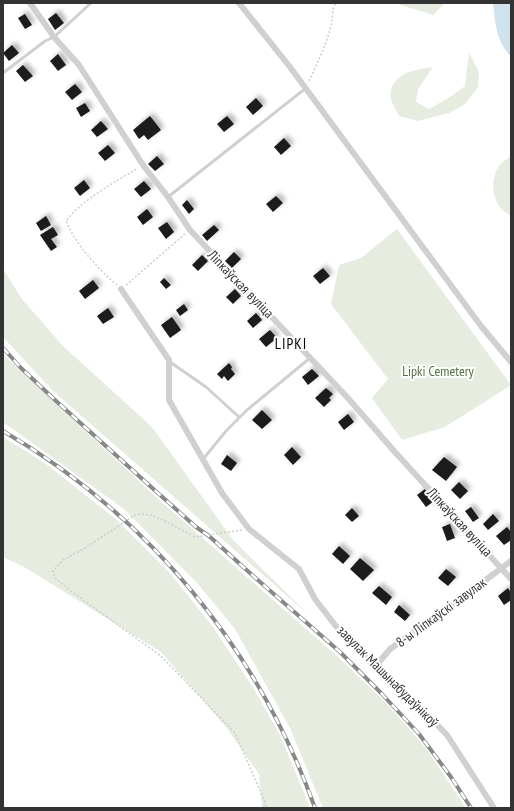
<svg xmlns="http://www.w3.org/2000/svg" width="514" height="811" viewBox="0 0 514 811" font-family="'PT Sans Narrow',sans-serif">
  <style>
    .green { fill: #e6ecdf }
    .water { fill: #cfe2ee }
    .building { fill: #1a1a1a; filter: url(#shadow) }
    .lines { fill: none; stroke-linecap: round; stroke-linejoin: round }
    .path { stroke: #cdcdcd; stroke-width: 1.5; stroke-dasharray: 2 2; stroke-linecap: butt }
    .service { stroke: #d0d0d0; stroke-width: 3 }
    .minor { stroke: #d0d0d0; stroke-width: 6 }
    .rail-casing { stroke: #888; stroke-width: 4 }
    .rail { stroke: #fff; stroke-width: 2.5; stroke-dasharray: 8; stroke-linecap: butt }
    .labels { text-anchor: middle; stroke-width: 4; stroke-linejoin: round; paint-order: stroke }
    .street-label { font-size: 14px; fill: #333; stroke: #fff }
    .park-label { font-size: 14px; fill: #56703f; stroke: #fff }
    .neighbourhood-label { font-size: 15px; letter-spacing: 1px; fill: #000; stroke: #fff }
  </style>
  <defs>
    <filter id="shadow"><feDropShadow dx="3.5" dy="-3.5" stdDeviation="2" flood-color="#0004"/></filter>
  </defs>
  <rect width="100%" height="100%" fill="#fff"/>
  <g class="green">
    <polygon points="399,3 442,3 443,5 433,15 401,5"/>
    <path d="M469,53L479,72L478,87L465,104L449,113L418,121L399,116C397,111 392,104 391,99C387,75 415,69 433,67L418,89L416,102L429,109L450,97L465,86Z"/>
    <path d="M511,156V215C493,210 488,181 499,166C502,162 507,159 511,156Z"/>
    <polygon points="397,229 511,385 445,427 402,440 372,398 388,379 331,304 339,265 361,258"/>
    <polygon points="3,269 22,299 63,346 152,427 234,541 309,615 53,391 3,337"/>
    <polygon points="3,354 157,498 337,656 390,707 425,747 466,808 323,808 290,728 235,629 197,583 124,509 3,422"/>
    <polygon points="3,437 46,464 117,520 169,572 213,627 252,686 281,737 310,808 262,808 259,774 226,727 161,652 26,568 3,557"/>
  </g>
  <path class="water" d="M493,3H511V57C495,38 496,26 493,3Z"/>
  <g class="building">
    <polygon points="56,13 64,23 55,30 48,19"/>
    <polygon points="25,14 32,25 25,29 18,18"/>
    <polygon points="12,45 19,53 9,61 3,53"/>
    <polygon points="58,54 66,65 58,71 50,61"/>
    <polygon points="23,65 33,76 25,82 16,71"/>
    <polygon points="75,84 82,92 72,100 65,92"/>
    <polygon points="256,98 263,106 253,115 246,107"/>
    <polygon points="85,103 90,111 81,117 76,108"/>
    <polygon points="150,116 161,130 148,140 144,135 139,139 133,130"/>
    <polygon points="227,116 234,124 224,132 217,124"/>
    <polygon points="101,121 108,129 97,137 91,130"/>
    <polygon points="284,138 291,146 281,155 274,147"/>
    <polygon points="108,145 115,153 105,161 98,153"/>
    <polygon points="157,156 164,164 155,171 148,164"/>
    <polygon points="84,180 90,188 80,196 74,188"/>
    <polygon points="144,181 151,189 141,197 134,189"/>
    <polygon points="276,196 283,203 273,212 266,204"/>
    <polygon points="187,200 194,209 189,214 182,205"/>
    <polygon points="147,209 153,217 143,225 137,217"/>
    <polygon points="46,216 51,225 41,231 36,223"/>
    <polygon points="167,222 174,232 166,239 158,228"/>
    <polygon points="214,225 219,230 207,241 202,235"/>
    <polygon points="53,227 58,235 51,239 57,247 51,251 40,235"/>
    <polygon points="234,252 241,259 232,268 225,261"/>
    <polygon points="202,255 208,261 198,271 192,265"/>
    <polygon points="323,268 330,276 320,284 313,276"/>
    <polygon points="164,278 171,285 166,289 160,282"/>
    <polygon points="93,280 99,288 85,299 79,291"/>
    <polygon points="235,289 241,296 233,304 226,297"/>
    <polygon points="184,304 188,310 180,316 176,310"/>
    <polygon points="108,308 114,317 103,324 97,316"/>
    <polygon points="256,313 262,320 253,328 247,321"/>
    <polygon points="172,317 181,330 170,338 161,325"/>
    <polygon points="270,330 277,338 266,347 259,339"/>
    <polygon points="229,363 232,367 231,369 235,374 228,381 224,376 222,379 217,374"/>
    <polygon points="312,369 319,376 308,385 302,377"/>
    <polygon points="326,388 333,394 329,398 331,400 324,407 315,398"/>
    <polygon points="262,410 272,420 262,429 252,420"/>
    <polygon points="348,414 354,422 344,430 338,422"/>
    <polygon points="292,447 301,457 293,465 284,455"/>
    <polygon points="227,455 237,463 231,471 221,464"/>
    <polygon points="444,457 457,467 446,481 432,470"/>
    <polygon points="459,482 468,491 460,499 451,490"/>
    <polygon points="425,489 434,501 426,507 417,495"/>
    <polygon points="471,507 479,518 473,522 465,511"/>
    <polygon points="352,508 359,516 352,522 345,515"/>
    <polygon points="493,514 499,521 488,530 483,524"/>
    <polygon points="450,524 455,538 447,541 442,527"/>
    <polygon points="507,527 511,532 511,540 504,545 496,536"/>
    <polygon points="339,546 350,556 343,564 332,554"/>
    <polygon points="360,558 374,570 363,581 350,569"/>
    <polygon points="446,569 456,577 448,586 438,578"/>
    <polygon points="379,586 392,597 386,605 372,593"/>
    <polygon points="508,588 511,593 511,600 504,605 498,596"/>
    <polygon points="399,605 410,615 405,621 394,612"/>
  </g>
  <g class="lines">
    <g class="path">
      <path d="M309,81C318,61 328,42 332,21C333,15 332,8 336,3"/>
      <path d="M117,285C97,268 76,245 66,221C84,198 114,183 138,168"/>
      <polyline points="126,285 185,234"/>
      <polyline points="242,530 195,537 167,522 151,515 140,514 135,515 85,548 63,560 53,571 55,578 75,594 161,656 235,733 265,802 266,808"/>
    </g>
    <g class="service">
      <polyline points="3,73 45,41 54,37 91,3"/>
      <polyline points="168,197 306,88"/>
      <polyline points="170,362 206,387 239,417"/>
      <polyline points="204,458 226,431 247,410 310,358"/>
    </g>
    <g class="minor">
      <polyline points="30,3 54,37 79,65 143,165 168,197 190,230 347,397 394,451 511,579"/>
      <polyline points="239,3 290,67 481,326 511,362"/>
      <polyline points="121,289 169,360 169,400 222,493 249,529 299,569 315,599 335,625 375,667 424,711 447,735 494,808"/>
      <polyline points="375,667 390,649 459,600 511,561"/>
    </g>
    <defs>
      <g id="rail">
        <polyline points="3,348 21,368 55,400 150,486 196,527 209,536 251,574 340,652 381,693 419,734 451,777 471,808"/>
        <path d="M3,431C149,516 258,649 315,808"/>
      </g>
    </defs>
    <use href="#rail" class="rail-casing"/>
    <use href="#rail" class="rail"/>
  </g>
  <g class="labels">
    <g class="street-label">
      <text transform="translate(241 284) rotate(46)" y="5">Ліпкаўская вуліца</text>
      <text transform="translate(460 522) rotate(47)" y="5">Ліпкаўская вуліца</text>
      <text transform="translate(441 612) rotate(-36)" y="5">8-ы Ліпкаўскі завулак</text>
      <text transform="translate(388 676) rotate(45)" y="5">завулак Машынабудаўнікоў</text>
    </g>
    <g class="park-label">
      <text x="438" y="376">Lipki Cemetery</text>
    </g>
    <g class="neighbourhood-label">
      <text x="291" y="349">LIPKI</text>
    </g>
  </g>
  <rect width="514" height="811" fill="none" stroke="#333333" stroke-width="8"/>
</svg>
